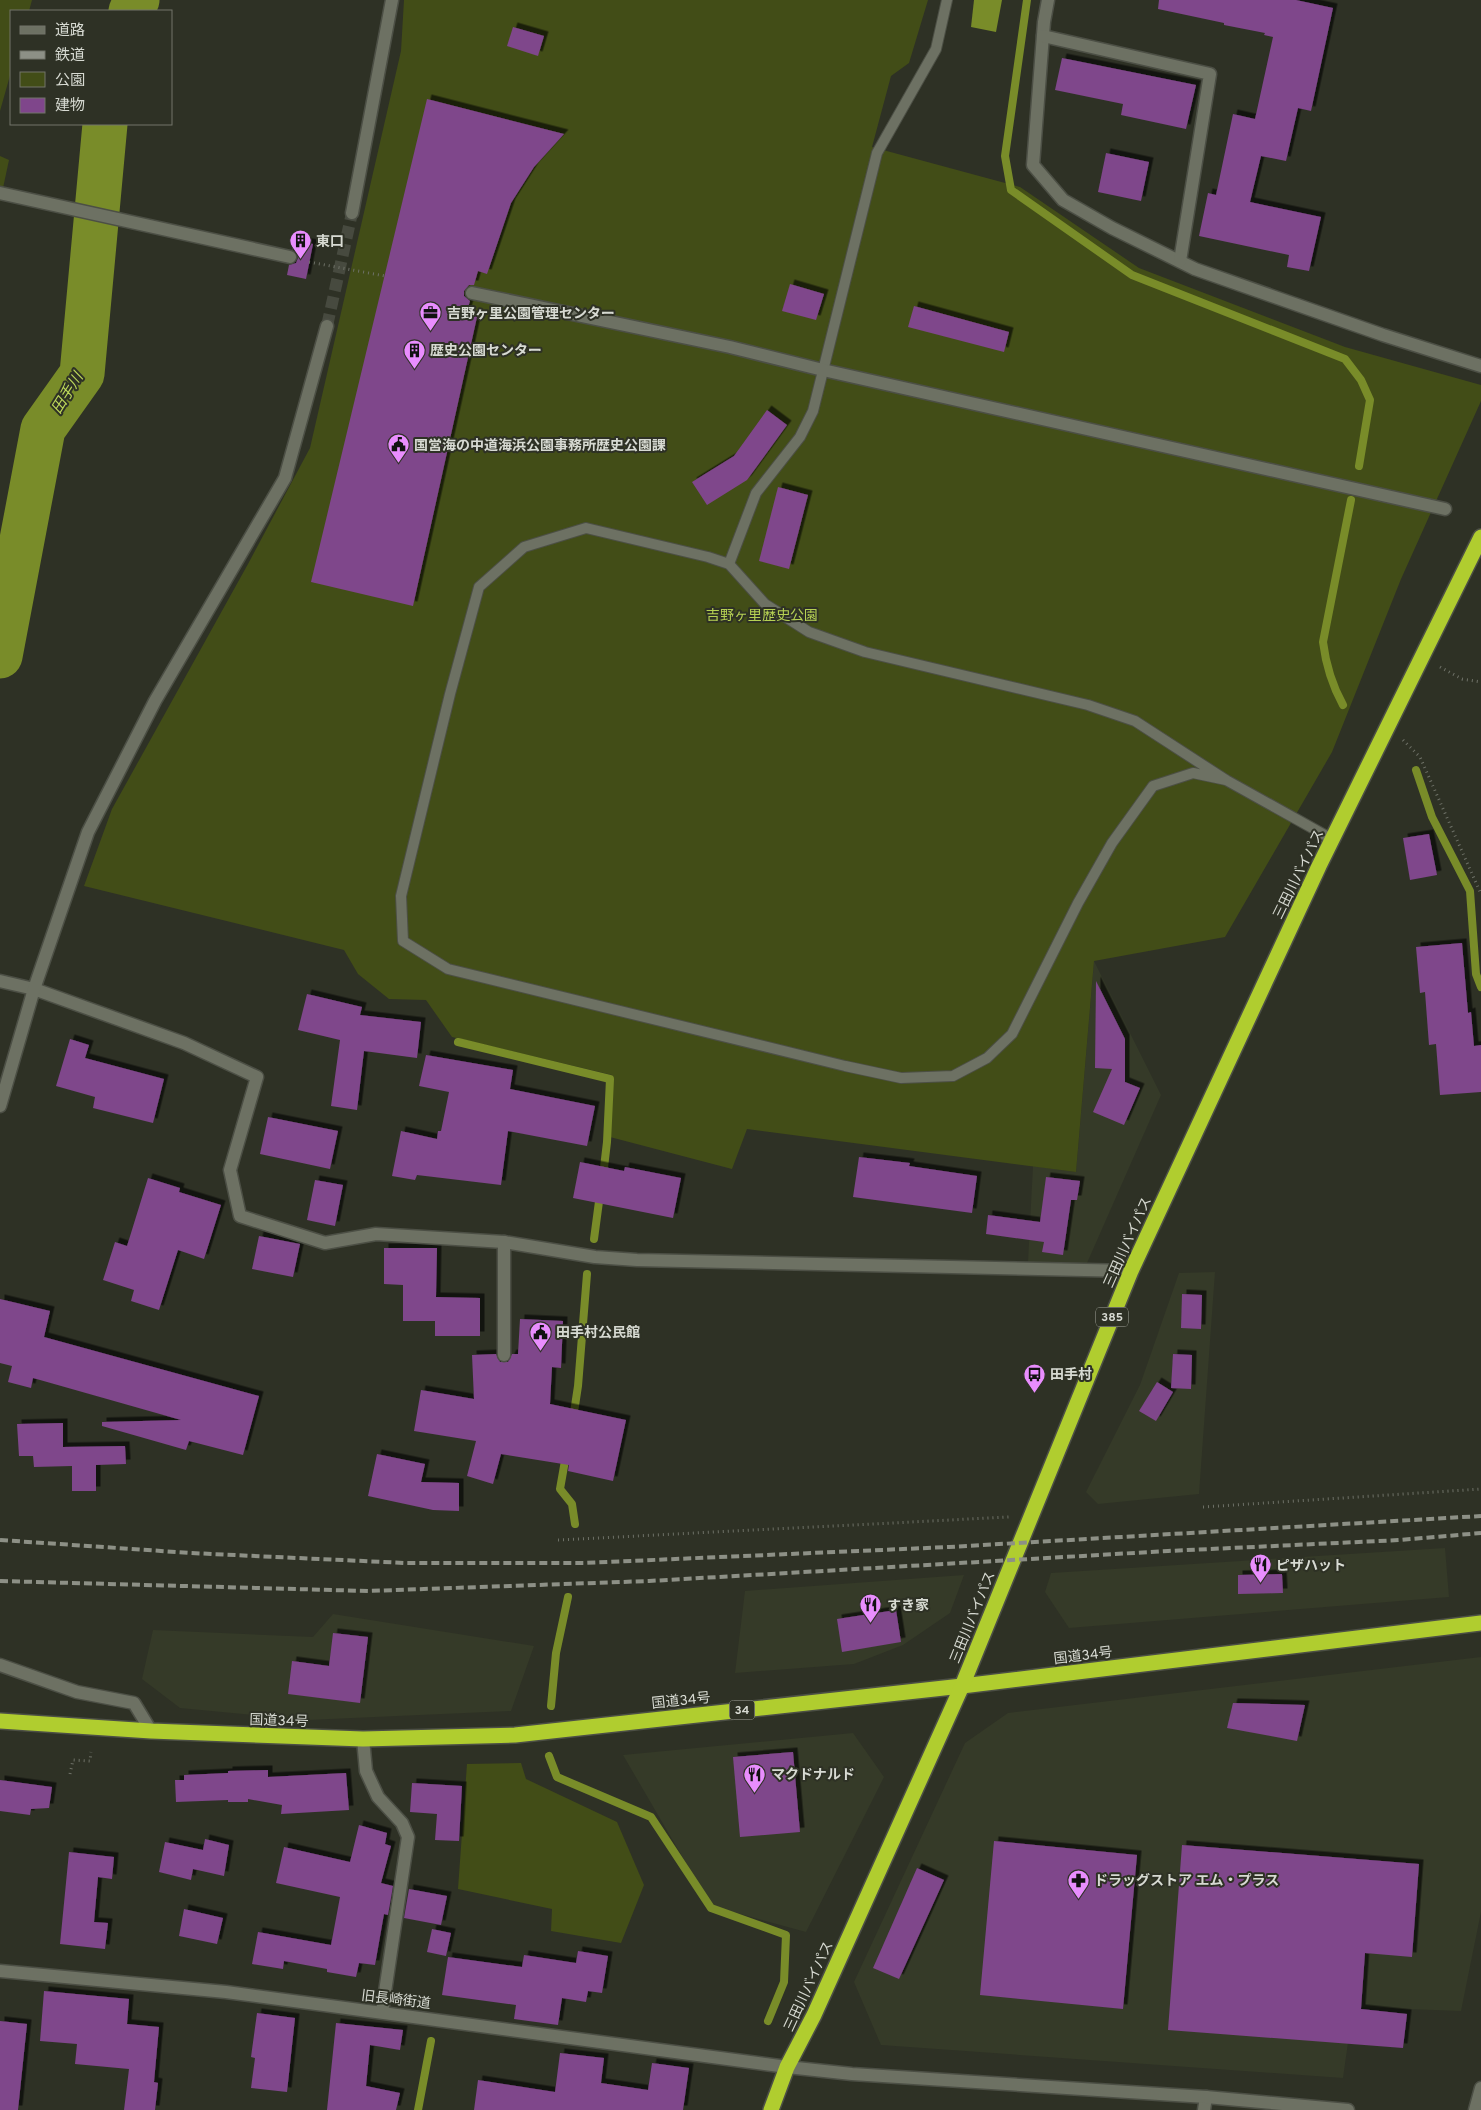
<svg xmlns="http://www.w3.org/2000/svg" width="1481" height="2110" viewBox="0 0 1481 2110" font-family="Overpass,'Noto Sans JP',sans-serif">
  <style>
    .built { fill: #353a28 }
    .green { fill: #424d17 }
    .water { fill: #798c29 }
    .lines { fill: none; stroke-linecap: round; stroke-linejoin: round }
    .stream { stroke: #798c29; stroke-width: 8 }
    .river { stroke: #798c29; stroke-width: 45 }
    .building { fill: #7f468b; filter: url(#shadow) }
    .street-tunnel { stroke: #474a3f; stroke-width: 12; stroke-dasharray: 12 6; stroke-linecap: butt }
    .lane-casing { stroke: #4c4f45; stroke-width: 12 }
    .street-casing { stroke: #4c4f45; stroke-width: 15 }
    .secondary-casing { stroke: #4c4f45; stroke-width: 15 }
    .highway-casing { stroke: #4c4f45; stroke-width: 18 }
    .path { stroke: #6e7167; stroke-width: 3; stroke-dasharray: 1 4; stroke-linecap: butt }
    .lane { stroke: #6d7163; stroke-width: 10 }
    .street { stroke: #6d7163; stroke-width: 12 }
    .secondary { stroke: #6d7163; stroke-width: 12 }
    .highway { stroke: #b0cd2f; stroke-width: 15 }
    .rail { stroke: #8d9086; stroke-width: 4; stroke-dasharray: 8 4; stroke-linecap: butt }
    .labels { text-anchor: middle; stroke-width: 4; stroke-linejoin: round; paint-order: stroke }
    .shield { fill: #2e3125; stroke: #a4a79e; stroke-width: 1 }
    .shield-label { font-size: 12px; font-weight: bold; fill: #d7dad2 }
    .poi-label { font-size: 14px; font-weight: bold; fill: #d7dad2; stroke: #2e3125; text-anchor: start }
    .park-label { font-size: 14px; fill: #b6d153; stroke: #2e3125 }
    .street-label { font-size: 14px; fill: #d7dad2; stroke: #2e3125 }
    .water-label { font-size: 15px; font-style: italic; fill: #bdd85a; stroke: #2e3125 }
  </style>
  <defs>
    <filter id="shadow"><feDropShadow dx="4.5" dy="-4.5" stdDeviation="0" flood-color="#0009"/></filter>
  </defs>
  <rect width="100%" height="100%" fill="#2e3125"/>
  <g class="built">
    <polygon points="1094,961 1161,1095 1087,1263 1028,1262 1033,1166 1076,1172"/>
    <polygon points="1215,1272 1199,1494 1098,1504 1086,1492 1140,1385 1179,1273"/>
    <polygon points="1445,1548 1449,1597 1069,1628 1045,1592 1051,1573"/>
    <polygon points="964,1575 950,1613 903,1645 854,1664 735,1673 745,1591"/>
    <polygon points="333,1614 534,1646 511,1711 307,1720 180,1708 142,1679 153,1630 313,1637"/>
    <polygon points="1481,1657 1481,1912 1461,2011 1353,2007 1343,2078 881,2045 854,1982 965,1743 1008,1713"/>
    <polygon points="853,1733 884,1777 806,1932 711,1906 623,1755"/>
  </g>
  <g class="green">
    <polygon points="0,0 32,0 29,11 11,11 11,72 0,111"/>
    <polygon points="404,0 928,0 909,63 891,76 872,147 1020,187 1139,268 1345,347 1481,385 1481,401 1401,579 1332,752 1225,937 1094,961 1076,1172 747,1129 732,1169 610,1137 612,1075 452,1037 426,1000 389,999 358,974 344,950 84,886 112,809 248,564 310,448 401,51"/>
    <polygon points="0,156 9,160 0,202"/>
    <polygon points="521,1763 526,1779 617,1822 644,1885 621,1943 551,1931 552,1909 458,1889 467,1764"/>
  </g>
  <polygon class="water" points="974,0 1002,0 996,32 971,27"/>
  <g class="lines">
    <g class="stream">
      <polyline points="1027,0 1005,156 1011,190 1132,275 1345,359 1361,380 1370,400 1359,466"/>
      <path d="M1343,705C1332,685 1326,666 1323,642L1351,500"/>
      <polyline points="1416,770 1432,817 1470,891 1476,974 1481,987"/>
      <polyline points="458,1042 610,1079 607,1142 603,1176"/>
      <polyline points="594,1239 600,1194"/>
      <polyline points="573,1419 578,1386 587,1274"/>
      <polyline points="566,1455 560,1489 572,1504 575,1524"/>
      <polyline points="551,1706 556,1653 568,1597"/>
      <polyline points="549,1756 557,1777 651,1817 711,1908 786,1935 784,1982 768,2021"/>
      <polyline points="418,2110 431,2041"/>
    </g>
    <g class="river">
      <polyline points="131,11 137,0"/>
      <polyline points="0,656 43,429 82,374 105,124"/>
    </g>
  </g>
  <g class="building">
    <polygon points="1159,0 1296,0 1333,8 1311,111 1298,108 1286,161 1261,156 1250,202 1321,217 1309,271 1287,267 1289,255 1199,236 1208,193 1216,195 1233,114 1255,119 1273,37 1264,35 1265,33 1224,25 1224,23 1158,9"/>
    <polygon points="513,27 544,36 538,56 507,46"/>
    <polygon points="1062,58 1196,85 1186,129 1121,115 1123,104 1055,90"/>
    <polygon points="427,99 564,134 534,167 511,203 487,274 478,271 474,285 469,285 464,291 464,296 470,301 466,314 477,317 413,606 311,582"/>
    <polygon points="1106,153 1149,162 1141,201 1098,192"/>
    <polygon points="294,240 313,244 306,279 287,275 289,265 296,263 298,258 296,251 292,249"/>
    <polygon points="790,284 824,294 816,320 782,311"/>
    <polygon points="914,306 1009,332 1004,352 908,327"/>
    <polygon points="767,410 787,425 747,480 707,505 692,482 734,456"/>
    <polygon points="778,487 808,495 789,569 759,561"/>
    <polygon points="1429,834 1437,875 1410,880 1403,838"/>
    <polygon points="1462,943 1468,1013 1471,1012 1474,1046 1481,1045 1481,1092 1440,1095 1436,1044 1429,1045 1425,992 1420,993 1416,947"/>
    <polygon points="1096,981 1125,1039 1125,1082 1140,1088 1124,1125 1093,1112 1112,1069 1095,1068"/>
    <polygon points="307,994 362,1007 360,1015 421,1022 417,1058 364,1051 357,1110 331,1106 340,1040 298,1030"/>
    <polygon points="70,1039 89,1045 85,1058 164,1079 153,1123 93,1108 95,1097 56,1086"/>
    <polygon points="426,1055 513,1070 510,1089 595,1106 587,1146 508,1131 501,1185 417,1175 415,1180 392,1176 401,1131 437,1139 438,1131 441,1131 449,1092 419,1086"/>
    <polygon points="268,1117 338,1131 330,1169 260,1154"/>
    <polygon points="859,1157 910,1163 909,1166 977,1176 972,1213 853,1197"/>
    <polygon points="580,1162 624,1171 625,1167 681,1178 673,1218 573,1198"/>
    <polygon points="1046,1177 1080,1181 1077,1200 1071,1200 1063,1255 1042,1252 1044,1242 986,1234 988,1215 1040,1222"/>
    <polygon points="148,1178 180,1188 179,1192 221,1205 204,1259 178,1250 159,1310 131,1301 134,1290 103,1280 115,1242 127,1246"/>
    <polygon points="315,1180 343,1185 335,1226 307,1220"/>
    <polygon points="259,1236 300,1244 293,1277 252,1269"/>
    <polygon points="384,1248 437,1248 436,1297 480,1298 480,1336 435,1336 435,1321 403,1321 403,1285 384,1284"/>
    <polygon points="1182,1294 1202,1295 1201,1329 1181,1328"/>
    <polygon points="0,1299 50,1311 44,1337 259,1396 243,1455 189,1441 186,1450 102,1426 102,1422 181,1420 33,1378 31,1388 8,1382 12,1366 0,1363"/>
    <polygon points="520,1319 563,1321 561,1368 552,1367 550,1404 626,1420 613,1481 568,1471 569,1465 501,1454 493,1484 467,1476 476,1441 414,1431 421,1390 474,1399 472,1355 496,1354 500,1362 508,1362 512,1354 518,1354"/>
    <polygon points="1173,1354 1192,1355 1191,1389 1171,1388"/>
    <polygon points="1157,1382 1173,1392 1156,1421 1139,1411"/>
    <polygon points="63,1423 63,1447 125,1446 126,1464 96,1465 96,1491 72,1491 72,1466 34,1467 33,1456 19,1456 17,1424"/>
    <polygon points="377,1454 425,1464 421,1482 459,1483 459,1511 433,1510 368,1496"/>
    <polygon points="1282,1574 1283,1593 1238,1594 1238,1575"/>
    <polygon points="896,1610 901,1642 842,1652 837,1619"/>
    <polygon points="333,1633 368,1637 360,1703 288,1694 292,1661 329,1666"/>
    <polygon points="1233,1703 1305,1705 1297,1741 1227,1728"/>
    <polygon points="793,1752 800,1832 740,1837 733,1757"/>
    <polygon points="268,1770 268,1777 346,1773 349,1810 281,1814 282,1805 248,1799 248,1802 228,1802 228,1800 176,1802 175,1780 184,1780 184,1775 228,1773 228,1771"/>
    <polygon points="0,1780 52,1787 49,1808 31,1809 30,1815 0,1811"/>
    <polygon points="412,1783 462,1786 459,1841 435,1840 437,1814 410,1812"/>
    <polygon points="359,1825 387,1833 385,1844 391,1846 381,1883 393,1886 388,1915 384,1914 375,1965 359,1963 356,1977 327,1972 327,1969 284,1961 283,1969 252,1964 258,1932 331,1945 340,1897 276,1883 284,1847 350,1862"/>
    <polygon points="205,1839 229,1845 224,1876 193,1869 191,1880 159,1872 165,1842 203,1850"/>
    <polygon points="994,1841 1137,1855 1123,2009 980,1995"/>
    <polygon points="1182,1845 1419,1864 1412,1957 1365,1953 1361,2009 1407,2014 1403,2048 1168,2030"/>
    <polygon points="69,1852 114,1857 112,1879 98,1877 94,1922 108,1923 105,1949 60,1944"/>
    <polygon points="917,1868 944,1880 899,1979 873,1968"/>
    <polygon points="409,1889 447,1896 441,1925 404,1918"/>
    <polygon points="184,1909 223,1918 217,1944 179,1936"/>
    <polygon points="432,1929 451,1933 446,1956 427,1952"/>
    <polygon points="578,1951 608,1956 602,1993 588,1991 586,2002 562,1998 558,2025 514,2019 516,2005 442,1995 448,1957 522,1967 524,1955 576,1963"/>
    <polygon points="44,1991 129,1999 127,2024 159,2027 154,2082 158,2083 155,2110 124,2110 129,2069 75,2064 77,2044 40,2041"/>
    <polygon points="257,2013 295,2018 287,2092 251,2088 255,2058 251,2057"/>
    <polygon points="0,2021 27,2024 18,2110 0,2110"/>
    <polygon points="336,2023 403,2030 400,2050 370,2045 366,2086 400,2093 396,2110 327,2110"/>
    <polygon points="560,2053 604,2058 601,2083 648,2090 652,2063 689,2068 683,2110 474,2110 478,2080 555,2092"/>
  </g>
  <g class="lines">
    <polyline class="street-tunnel" points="327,326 352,213"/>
    <defs>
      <g id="lane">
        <polyline points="729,564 756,493 800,437 813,411 877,153 936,49 947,0"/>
        <polyline points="1226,780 1193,773 1153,786 1112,843 1078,903 1012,1034 987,1058 953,1076 901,1078 845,1066 448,969 403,941 401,896 450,694 479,587 524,547 586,528 708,557 729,564 765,604 809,632 865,652 1088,705 1135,721 1226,780 1332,839"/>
      </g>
      <g id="street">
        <polyline points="1048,0 1044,22 1033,165 1063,200 1112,228 1195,269 1383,335 1481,366"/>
        <polyline points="1043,36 1210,74 1180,261"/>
        <polyline points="0,193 290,257"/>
        <polyline points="352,213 392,0"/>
        <polyline points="472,293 730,347 823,370 1445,509"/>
        <polyline points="0,981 34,989 184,1043 257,1077 230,1170 240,1216 325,1243 376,1234 504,1242 595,1257 637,1260 1131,1271"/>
        <polyline points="0,1106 34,989 88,832 155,701 285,478 327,326"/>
        <polyline points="504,1242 504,1355"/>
        <polyline points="0,1665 77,1692 134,1703 151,1731"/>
        <polyline points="363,1739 366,1771 378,1797 402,1823 408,1837 382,2012"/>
        <polyline points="0,1971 226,1992 787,2067"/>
        <polyline points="1204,2110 1206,2097"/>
        <polyline points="1475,2110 1481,2088"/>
      </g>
      <polyline id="secondary" points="787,2067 852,2074 1206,2097 1348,2110"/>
      <g id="highway">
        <polyline points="0,1721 151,1731 363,1739 515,1735 962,1686 1481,1623"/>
        <polyline points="771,2110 787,2067 814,2015 962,1686 1131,1271 1319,866 1481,537"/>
      </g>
    </defs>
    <use href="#lane" class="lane-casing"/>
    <use href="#street" class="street-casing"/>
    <use href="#secondary" class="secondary-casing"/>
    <use href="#highway" class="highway-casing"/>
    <g class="path">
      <polyline points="309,262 385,276"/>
      <polyline points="1440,667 1462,679 1481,682"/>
      <polyline points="1403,740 1420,757 1481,894"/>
      <polyline points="1203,1507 1481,1489"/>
      <polyline points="558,1540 1009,1517"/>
      <polyline points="70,1774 73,1760 90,1761 91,1752"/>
    </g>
    <use href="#lane" class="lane"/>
    <use href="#street" class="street"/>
    <use href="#secondary" class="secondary"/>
    <use href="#highway" class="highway"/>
    <g class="rail">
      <polyline points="0,1540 191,1553 405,1563 584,1563 949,1547 1481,1516"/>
      <polyline points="0,1581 368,1591 649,1581 1168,1551 1400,1540 1481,1533"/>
    </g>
  </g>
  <defs>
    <symbol id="building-pin" viewBox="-11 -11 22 30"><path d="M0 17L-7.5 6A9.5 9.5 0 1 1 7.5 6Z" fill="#e98dfe" stroke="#2e3125"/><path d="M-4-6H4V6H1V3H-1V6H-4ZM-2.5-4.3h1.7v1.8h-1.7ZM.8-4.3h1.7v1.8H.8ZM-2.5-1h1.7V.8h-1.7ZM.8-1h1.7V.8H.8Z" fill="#111"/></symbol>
    <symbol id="office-pin" viewBox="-11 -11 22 30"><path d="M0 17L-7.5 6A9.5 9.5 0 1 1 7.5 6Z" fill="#e98dfe" stroke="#2e3125"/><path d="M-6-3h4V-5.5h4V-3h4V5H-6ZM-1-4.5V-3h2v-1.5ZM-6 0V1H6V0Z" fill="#111"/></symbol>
    <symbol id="civic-pin" viewBox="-11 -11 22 30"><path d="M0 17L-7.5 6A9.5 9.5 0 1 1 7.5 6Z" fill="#e98dfe" stroke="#2e3125"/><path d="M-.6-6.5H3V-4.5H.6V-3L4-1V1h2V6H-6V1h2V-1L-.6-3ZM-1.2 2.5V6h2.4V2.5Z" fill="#111"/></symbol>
    <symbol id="bus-pin" viewBox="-11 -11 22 30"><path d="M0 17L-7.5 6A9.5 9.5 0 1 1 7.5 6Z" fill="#e98dfe" stroke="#2e3125"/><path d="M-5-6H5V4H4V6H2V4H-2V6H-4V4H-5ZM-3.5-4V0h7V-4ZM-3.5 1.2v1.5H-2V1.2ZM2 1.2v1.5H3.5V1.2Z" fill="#111"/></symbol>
    <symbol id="restaurant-pin" viewBox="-11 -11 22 30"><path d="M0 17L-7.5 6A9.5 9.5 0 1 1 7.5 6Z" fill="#e98dfe" stroke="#2e3125"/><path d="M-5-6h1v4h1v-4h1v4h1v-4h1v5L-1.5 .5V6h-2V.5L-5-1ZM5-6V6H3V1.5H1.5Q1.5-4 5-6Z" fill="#111"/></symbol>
    <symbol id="pharmacy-pin" viewBox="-11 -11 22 30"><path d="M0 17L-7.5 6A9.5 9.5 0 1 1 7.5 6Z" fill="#e98dfe" stroke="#2e3125"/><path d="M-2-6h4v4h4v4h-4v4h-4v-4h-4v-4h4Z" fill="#111"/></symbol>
  </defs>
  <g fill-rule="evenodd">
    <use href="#building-pin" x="288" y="228" width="25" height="34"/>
    <use href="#office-pin" x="418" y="300" width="25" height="34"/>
    <use href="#building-pin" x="402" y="338" width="25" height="34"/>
    <use href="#civic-pin" x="386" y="432" width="25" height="34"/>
    <use href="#civic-pin" x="528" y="1320" width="25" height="34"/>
    <use href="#bus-pin" x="1022" y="1362" width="25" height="34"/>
    <use href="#restaurant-pin" x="1248" y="1552" width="25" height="34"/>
    <use href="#restaurant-pin" x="858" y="1592" width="25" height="34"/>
    <use href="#restaurant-pin" x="742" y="1762" width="25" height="34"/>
    <use href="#pharmacy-pin" x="1066" y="1868" width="25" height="34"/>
  </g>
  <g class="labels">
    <g class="shield">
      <rect x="1096" y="1307.5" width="32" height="19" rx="4"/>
      <rect x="729.5" y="1700.5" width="25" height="19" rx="4"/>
    </g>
    <g class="shield-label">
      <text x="1112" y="1321">385</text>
      <text x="742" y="1714">34</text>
    </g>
    <g class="poi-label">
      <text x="316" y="246">東口</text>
      <text x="447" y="318">吉野ヶ里公園管理センター</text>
      <text x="430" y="355">歴史公園センター</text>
      <text x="414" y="450">国営海の中道海浜公園事務所歴史公園課</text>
      <text x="556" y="1337">田手村公民館</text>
      <text x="1050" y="1379">田手村</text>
      <text x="1276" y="1570">ピザハット</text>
      <text x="887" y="1610">すき家</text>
      <text x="771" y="1779">マクドナルド</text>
      <text x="1094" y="1885">ドラッグストア エム・プラス</text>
    </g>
    <g class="park-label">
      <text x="762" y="620">吉野ヶ里歴史公園</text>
    </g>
    <g class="street-label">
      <text transform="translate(1298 874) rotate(-64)" y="5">三田川バイパス</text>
      <text transform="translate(1127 1242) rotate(-66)" y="5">三田川バイパス</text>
      <text transform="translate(972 1617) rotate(-68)" y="5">三田川バイパス</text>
      <text transform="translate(1083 1655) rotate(-7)" y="5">国道34号</text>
      <text transform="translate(681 1700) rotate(-6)" y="5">国道34号</text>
      <text transform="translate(279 1720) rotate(2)" y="5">国道34号</text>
      <text transform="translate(808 1986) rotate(-65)" y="5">三田川バイパス</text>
      <text transform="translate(396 1999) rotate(7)" y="5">旧長崎街道</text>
    </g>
    <g class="water-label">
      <text transform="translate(67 393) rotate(-58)" y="5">田手川</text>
    </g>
  </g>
  <rect x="10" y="10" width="162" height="115" fill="#2e3125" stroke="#72756a"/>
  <rect x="20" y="26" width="25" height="8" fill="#6d7163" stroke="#72756a"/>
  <text x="55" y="35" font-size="15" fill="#d7dad2">道路</text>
  <rect x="20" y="51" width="25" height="8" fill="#8d9086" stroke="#72756a"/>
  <text x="55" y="60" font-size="15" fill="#d7dad2">鉄道</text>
  <rect x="20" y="72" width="25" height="15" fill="#424d17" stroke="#72756a"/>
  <text x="55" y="85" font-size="15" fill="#d7dad2">公園</text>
  <rect x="20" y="98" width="25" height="15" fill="#7f468b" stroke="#72756a"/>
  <text x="55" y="110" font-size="15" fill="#d7dad2">建物</text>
</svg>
